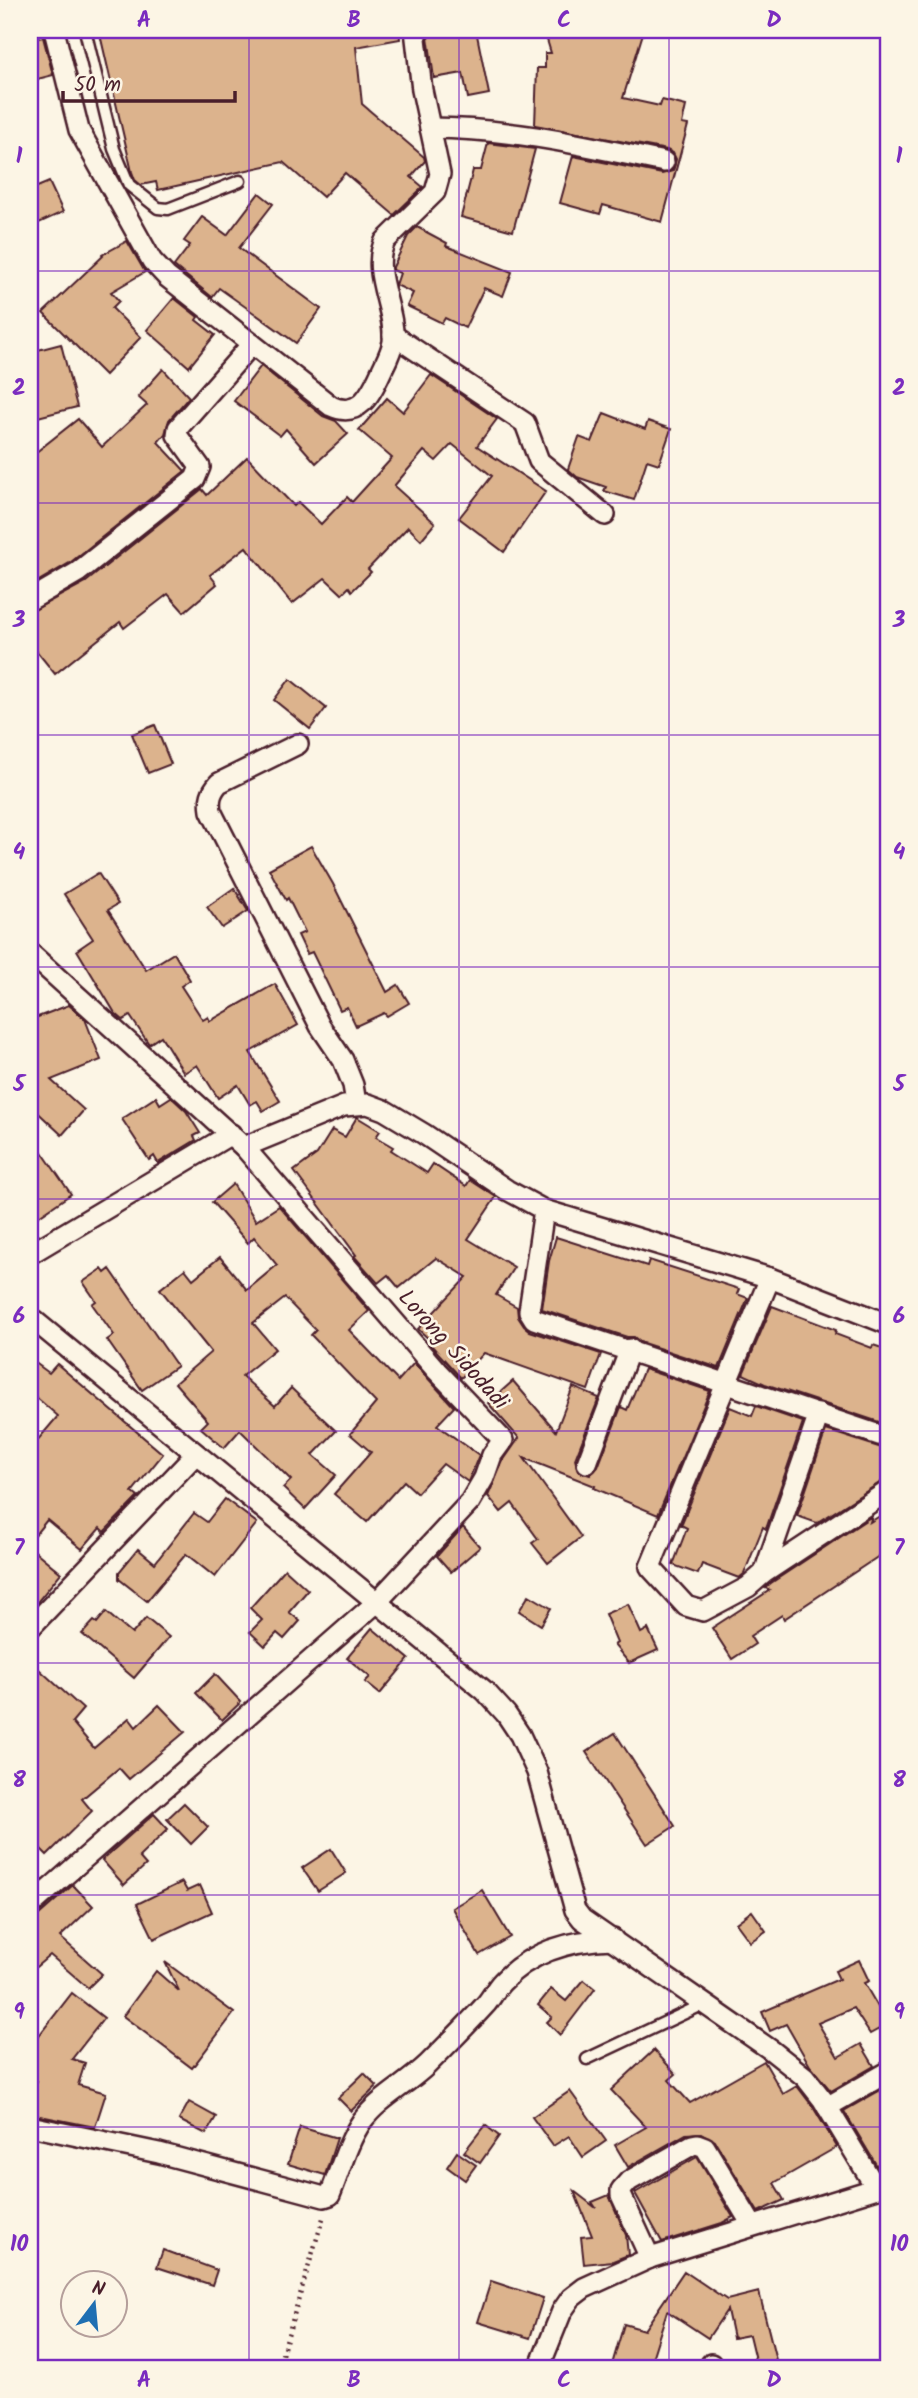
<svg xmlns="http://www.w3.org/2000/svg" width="918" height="2398" viewBox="0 0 918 2398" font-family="Kalam,sans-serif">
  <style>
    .building { fill: #dcb38d; stroke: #4a1f2b; stroke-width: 2 }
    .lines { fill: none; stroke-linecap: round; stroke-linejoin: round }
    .lane-casing { stroke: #4a1f2b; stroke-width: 15 }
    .street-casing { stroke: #4a1f2b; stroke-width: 24 }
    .path { stroke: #4a1f2b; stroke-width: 4.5; stroke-dasharray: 2 5; stroke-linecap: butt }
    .lane { stroke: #fcf5e5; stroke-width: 10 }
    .street { stroke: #fcf5e5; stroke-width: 19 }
    .grid { fill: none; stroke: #7b2cbf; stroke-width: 2; stroke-opacity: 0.55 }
    .labels { text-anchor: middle; stroke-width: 5; stroke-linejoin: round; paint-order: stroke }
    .street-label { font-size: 23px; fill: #4a1f2b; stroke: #fcf5e5 }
    .neatline { fill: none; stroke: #7b2cbf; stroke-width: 2.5 }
    .grid-label { font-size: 23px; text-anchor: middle; font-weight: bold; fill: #7b2cbf }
  </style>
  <rect width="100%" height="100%" fill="#fcf5e5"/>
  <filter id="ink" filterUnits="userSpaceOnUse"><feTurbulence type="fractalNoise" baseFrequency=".0143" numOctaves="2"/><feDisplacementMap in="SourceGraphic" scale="14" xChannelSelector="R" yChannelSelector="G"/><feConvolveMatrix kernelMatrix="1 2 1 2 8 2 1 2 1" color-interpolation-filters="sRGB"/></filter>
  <g filter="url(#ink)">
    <g class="building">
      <polygon points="99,30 399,30 400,39 356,47 362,104 424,157 425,161 411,177 423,187 394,215 345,173 323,197 283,162 158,190 156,182 141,185 135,180 132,172"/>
      <polygon points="427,30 476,30 489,94 468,98 463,73 434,78"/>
      <polygon points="544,30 644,30 623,98 660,106 662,100 686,106 682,124 688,125 662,222 603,205 600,214 560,203 573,156 662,174 673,171 676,159 673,153 667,150 535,125 537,68 545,68 545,53 551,53"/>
      <polygon points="43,37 53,75 30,81 30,40"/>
      <polygon points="488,143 535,149 513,231 461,217 473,170 481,170"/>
      <polygon points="49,182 63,212 30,227 30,190"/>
      <polygon points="259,193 273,204 239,248 321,309 296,343 219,288 212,297 174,266 190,245 184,241 202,217 227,235"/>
      <polygon points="417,227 447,243 446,246 512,272 503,296 484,288 465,328 445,318 442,323 407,306 413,293 396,285 400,273 393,270 393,267 408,236"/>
      <polygon points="127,241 145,272 111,292 119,301 112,308 141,337 105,375 43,313 103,256 102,255"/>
      <polygon points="174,298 198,317 196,320 215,335 189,367 147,330"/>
      <polygon points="61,344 77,407 30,419 30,352"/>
      <polygon points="261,366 323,416 336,421 348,434 316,463 286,429 280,436 234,401"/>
      <polygon points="163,369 189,397 169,420 165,434 158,442 185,471 71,562 30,586 30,457 78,419 102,447 147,405 138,397"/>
      <polygon points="431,375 497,419 477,446 546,491 504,552 459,518 492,476 452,444 436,461 424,451 394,486 435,523 421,540 408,527 368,569 371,572 352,591 349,587 342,594 325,578 292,604 246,547 210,575 217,584 184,612 168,594 124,628 120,622 55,674 30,643 30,612 86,582 202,489 207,495 247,457 294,506 298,502 321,524 347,497 352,502 392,458 359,430 387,398 403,412"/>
      <polygon points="604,413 645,429 648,421 671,429 659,464 647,460 634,500 604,491 606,487 577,477 568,469 579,437 592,442"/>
      <polygon points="290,679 326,708 310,729 274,700"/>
      <polygon points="155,725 171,764 148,773 132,734"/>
      <polygon points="311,846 333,884 387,992 398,985 409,1003 387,1016 384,1013 356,1026 347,1007 340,1010 312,952 307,954 298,935 305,932 288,898 286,900 269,869"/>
      <polygon points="98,873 118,904 108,910 146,970 174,953 190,980 181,986 203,1020 208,1017 210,1021 275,984 298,1025 250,1052 280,1101 263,1111 257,1101 250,1105 238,1085 218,1098 197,1065 184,1073 161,1036 149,1044 130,1016 123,1020 115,1013 77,950 93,939 64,894"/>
      <polygon points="234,888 248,911 222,928 207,907"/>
      <polygon points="69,1005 85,1019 101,1060 51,1080 84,1110 62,1135 30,1105 30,1020"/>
      <polygon points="156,1097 160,1104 171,1097 186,1111 200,1133 194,1136 196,1140 158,1163 154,1156 149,1160 122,1119"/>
      <polygon points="357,1117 380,1131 376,1137 393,1147 391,1150 427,1173 433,1164 466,1186 470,1180 496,1197 468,1239 514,1267 496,1295 517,1307 518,1317 524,1326 530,1331 601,1354 588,1390 484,1353 461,1378 430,1344 432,1342 418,1329 467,1277 436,1258 399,1288 388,1275 378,1283 354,1256 356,1255 294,1171 317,1154 332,1130 345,1137"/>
      <polygon points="42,1152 71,1194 30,1222 30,1161"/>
      <polygon points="233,1184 256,1221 279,1206 369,1311 349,1330 398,1381 414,1363 454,1407 437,1425 479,1455 468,1482 443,1464 417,1493 404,1481 367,1522 334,1494 371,1452 350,1434 376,1403 311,1335 316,1330 285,1298 253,1323 275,1349 242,1376 275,1406 291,1388 336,1431 313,1455 336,1475 305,1509 283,1488 291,1480 240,1430 224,1448 201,1428 208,1421 175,1383 211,1352 160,1289 185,1269 193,1279 220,1257 247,1290 277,1265 254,1237 248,1243 212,1202"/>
      <polygon points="556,1237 647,1266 649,1260 739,1289 737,1294 748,1298 719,1368 640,1342 634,1337 627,1337 542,1309 549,1261"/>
      <polygon points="102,1269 105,1273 110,1269 177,1366 142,1390 107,1340 114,1335 92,1304 96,1301 83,1282"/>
      <polygon points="772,1306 836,1330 835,1334 872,1348 873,1345 888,1350 888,1425 765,1384 743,1374"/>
      <polygon points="30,1359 49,1373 57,1364 163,1454 132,1492 138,1497 104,1532 100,1528 82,1549 47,1520 30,1541 30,1449 58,1416 30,1392"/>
      <polygon points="644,1369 710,1391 658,1515 594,1488 595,1486 524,1458 581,1537 548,1563 532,1543 538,1539 512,1503 501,1512 488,1496 503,1461 519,1438 488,1403 513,1381 556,1431 573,1387 599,1398 575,1459 578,1471 590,1475 598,1467 621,1407 627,1410"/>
      <polygon points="756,1406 803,1422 766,1529 763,1527 744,1574 739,1578 702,1564 698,1574 673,1565 687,1528 681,1525 730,1407 752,1416"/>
      <polygon points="826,1430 888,1450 888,1468 884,1480 817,1523 797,1516"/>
      <polygon points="225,1499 257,1523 215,1577 186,1554 147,1601 119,1579 119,1572 138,1549 155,1563 194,1513 207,1522"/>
      <polygon points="888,1511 888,1550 784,1619 782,1615 750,1636 755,1644 732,1659 712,1628 770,1590 765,1588 771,1583 872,1516 870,1522"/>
      <polygon points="463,1527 480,1547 451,1572 437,1556"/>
      <polygon points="30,1547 61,1573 30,1611"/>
      <polygon points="285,1569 308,1590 289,1612 300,1621 284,1639 277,1633 265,1646 250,1632 262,1620 250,1608"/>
      <polygon points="529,1595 551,1608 541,1625 519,1611"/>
      <polygon points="628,1604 641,1633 648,1629 658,1650 629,1663 614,1645 617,1643 605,1614"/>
      <polygon points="106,1612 132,1634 146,1618 169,1637 134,1678 82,1634 94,1621 97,1623"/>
      <polygon points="372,1628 409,1659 380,1694 365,1682 370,1677 347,1658"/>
      <polygon points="30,1661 83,1709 72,1722 94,1748 129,1718 136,1727 159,1705 185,1732 129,1779 119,1768 82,1799 92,1811 47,1855 30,1838"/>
      <polygon points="215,1674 241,1702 222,1720 196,1693"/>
      <polygon points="615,1733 675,1826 647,1844 586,1752"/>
      <polygon points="184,1803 208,1827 191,1844 167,1819"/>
      <polygon points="154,1814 168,1829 139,1857 146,1865 124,1885 102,1860"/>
      <polygon points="331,1849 346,1873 318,1891 302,1868"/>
      <polygon points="182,1882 187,1891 200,1885 212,1912 154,1939 137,1904"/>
      <polygon points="73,1885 93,1906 60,1937 102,1974 88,1988 50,1955 30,1972 30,1923"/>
      <polygon points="482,1890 510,1937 479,1955 452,1908"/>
      <polygon points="752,1911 766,1931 750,1942 736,1923"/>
      <polygon points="859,1960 869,1981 864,1983 888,2024 870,2034 853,2008 818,2023 838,2057 861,2044 874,2066 831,2091 810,2066 786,2024 770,2031 762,2012 839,1979 835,1971"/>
      <polygon points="165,1962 234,2013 192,2068 123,2016 156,1971 179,1991"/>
      <polygon points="584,1980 595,1989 560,2035 547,2022 552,2017 538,2005 551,1989 566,2001"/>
      <polygon points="72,1993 104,2018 72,2059 85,2063 78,2085 106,2093 95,2127 30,2114 30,2104 37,2081 30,2079 30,2047"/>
      <polygon points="654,2050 676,2074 669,2080 690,2103 764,2061 783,2094 797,2086 813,2107 837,2147 774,2183 784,2200 758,2212 715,2141 701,2133 686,2134 628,2167 615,2145 646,2127 611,2090"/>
      <polygon points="364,2073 377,2086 351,2111 338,2098"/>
      <polygon points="886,2087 888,2092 888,2160 877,2166 844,2111"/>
      <polygon points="570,2091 606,2141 583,2157 569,2136 553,2146 532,2117"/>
      <polygon points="189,2102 216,2117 206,2134 179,2120"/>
      <polygon points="485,2125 499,2136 480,2163 464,2152"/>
      <polygon points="300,2127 337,2138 325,2175 288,2164"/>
      <polygon points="457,2152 476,2165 465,2180 447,2167"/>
      <polygon points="697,2157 733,2217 722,2223 662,2242 635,2193"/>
      <polygon points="574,2191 596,2208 592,2202 609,2195 626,2235 628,2255 613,2261 584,2264 581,2237 592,2236"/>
      <polygon points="163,2250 217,2270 212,2285 157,2267"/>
      <polygon points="684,2271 727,2300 759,2292 778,2368 757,2368 749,2335 733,2338 727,2310 708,2338 667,2311 649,2368 611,2368 624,2324 644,2330"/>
      <polygon points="491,2281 543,2298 530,2338 478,2322"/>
    </g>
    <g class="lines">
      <defs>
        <g id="lane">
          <polyline points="85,30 114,149 129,185 158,208 168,209 240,181"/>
          <polyline points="587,2059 704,2004"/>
        </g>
        <g id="street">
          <path d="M54,30L79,130L152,261L167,277L331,406C359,419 371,394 381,372C385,363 391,353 393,342C396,309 370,272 385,241L435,192L440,174L422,90L415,30"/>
          <path d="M430,128C510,128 587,146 664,162"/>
          <polyline points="393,335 525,423 539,461 605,515"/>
          <polyline points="30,600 78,572 195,479 200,467 177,435 178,428 252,344"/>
          <path d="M298,744L219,783C211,792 209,799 211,811L320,1026L343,1060L353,1085L356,1103"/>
          <polyline points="30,953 244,1147 437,1371 503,1440 492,1455 484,1478 470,1502 376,1603 30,1906"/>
          <polyline points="244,1147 344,1106 368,1104 384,1110 424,1134 507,1190 544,1210 770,1278 888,1324"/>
          <polyline points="544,1210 529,1311 534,1319 888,1438"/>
          <polyline points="30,1254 231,1134"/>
          <polyline points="770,1278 650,1567 686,1606 703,1611 748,1587 764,1573 888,1491"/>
          <polyline points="30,1317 485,1691 506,1714 520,1735 537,1772 575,1910 582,1919 771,2050 805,2077 823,2100 876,2188"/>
          <polyline points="587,1463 630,1349"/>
          <polyline points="764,1573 819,1414"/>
          <polyline points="30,1628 196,1454"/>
          <polyline points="827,2107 888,2072"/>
          <path d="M30,2126L159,2153L324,2197L330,2195C340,2171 347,2143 362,2121C379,2098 406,2085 427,2065C447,2045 467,2025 486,2004C492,1997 496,1988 502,1982C531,1951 572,1940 613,1939"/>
          <polyline points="650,2258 621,2195 621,2190 629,2181 692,2145 697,2144 705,2147 752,2225"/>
          <polyline points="711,2364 713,2368"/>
          <polyline points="539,2368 562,2311 571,2298 584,2288 650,2258 887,2185"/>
        </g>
      </defs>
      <use href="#lane" class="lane-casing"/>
      <use href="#street" class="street-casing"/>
      <polyline class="path" points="278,2368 324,2215"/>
      <use href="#lane" class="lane"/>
      <use href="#street" class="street"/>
    </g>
  </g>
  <path class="grid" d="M249,30V2368M459,30V2368M669,30V2368M30,271H888M30,503H888M30,735H888M30,967H888M30,1199H888M30,1431H888M30,1663H888M30,1895H888M30,2127H888"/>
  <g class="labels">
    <g class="street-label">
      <text transform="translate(454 1349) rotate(48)" y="8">Lorong Sidodadi</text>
    </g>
  </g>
  <rect width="918" height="2398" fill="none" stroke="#fcf5e5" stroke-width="77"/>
  <g transform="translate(94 2304) rotate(16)"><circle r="33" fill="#fcf5e5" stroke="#b59f9b" stroke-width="2"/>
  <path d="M0-5L12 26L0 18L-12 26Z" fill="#1f6fb2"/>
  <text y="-10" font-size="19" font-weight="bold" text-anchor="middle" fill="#4a1f2b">N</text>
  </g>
  <path d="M63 91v10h172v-10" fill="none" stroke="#4a1f2b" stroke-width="3.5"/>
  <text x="74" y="91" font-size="21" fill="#4a1f2b" stroke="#fcf5e5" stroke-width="5" paint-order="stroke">50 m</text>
  <rect x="38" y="38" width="842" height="2322" class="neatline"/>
  <g class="grid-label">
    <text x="144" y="27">A</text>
    <text x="354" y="27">B</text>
    <text x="564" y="27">C</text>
    <text x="774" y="27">D</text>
    <text x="19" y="163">1</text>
    <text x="899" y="163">1</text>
    <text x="19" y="395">2</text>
    <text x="899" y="395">2</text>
    <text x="19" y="627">3</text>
    <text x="899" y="627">3</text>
    <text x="19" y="859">4</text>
    <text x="899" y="859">4</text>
    <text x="19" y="1091">5</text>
    <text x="899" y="1091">5</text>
    <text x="19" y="1323">6</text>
    <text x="899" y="1323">6</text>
    <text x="19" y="1555">7</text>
    <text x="899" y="1555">7</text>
    <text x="19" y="1787">8</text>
    <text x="899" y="1787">8</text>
    <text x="19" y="2019">9</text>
    <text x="899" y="2019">9</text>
    <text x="19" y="2251">10</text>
    <text x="899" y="2251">10</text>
    <text x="144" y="2387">A</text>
    <text x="354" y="2387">B</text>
    <text x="564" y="2387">C</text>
    <text x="774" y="2387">D</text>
  </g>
</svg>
